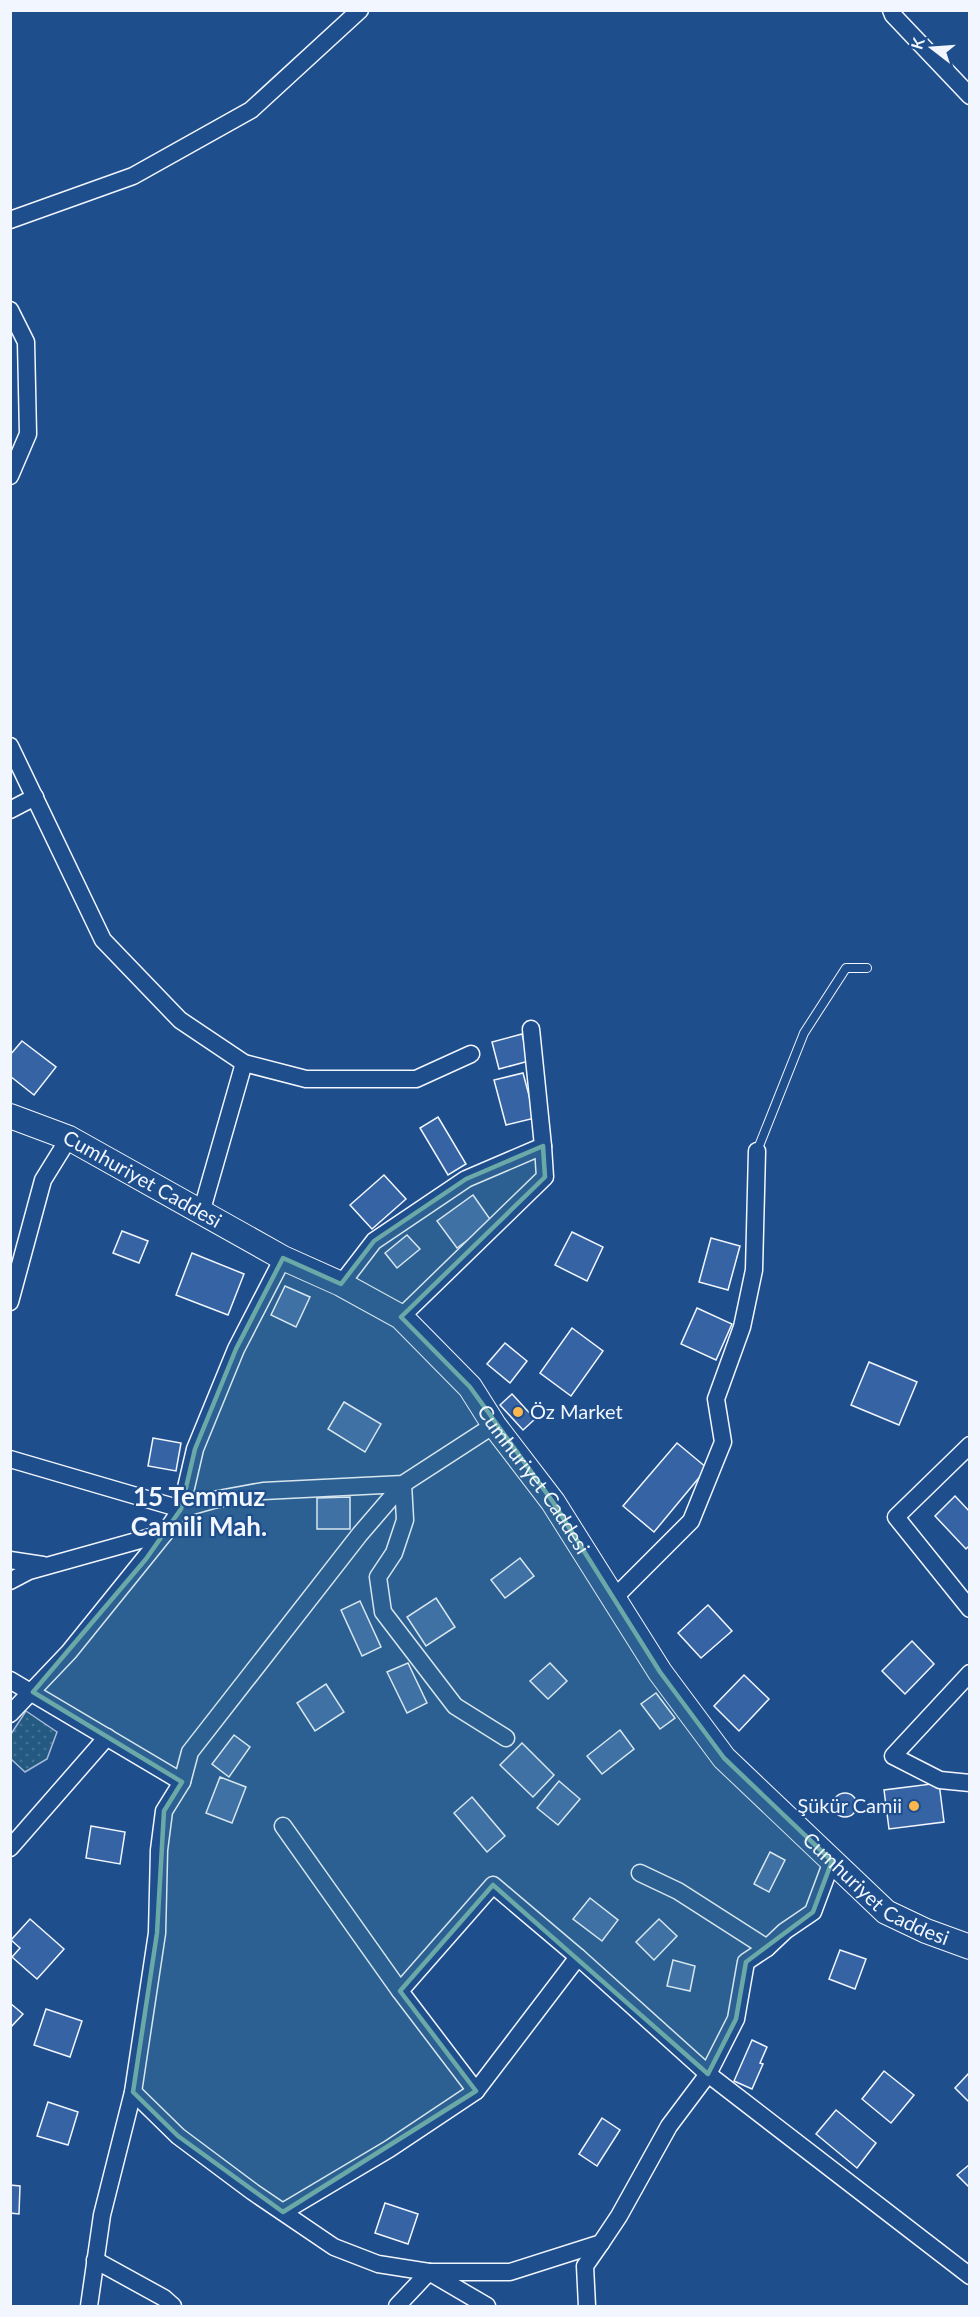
<svg xmlns="http://www.w3.org/2000/svg" width="980" height="2317" viewBox="0 0 980 2317" font-family="Lato,sans-serif">
  <style>
    .park { fill: url(#park-dots); stroke: #a8bbd7; stroke-width: 1.5 }
    .building { fill: #3563a3; stroke: #f2f6ff; stroke-width: 1.5 }
    .lines { fill: none; stroke-linecap: round; stroke-linejoin: round }
    .lane-casing { stroke: #f2f6ff; stroke-width: 10 }
    .street-casing { stroke: #f2f6ff; stroke-width: 19 }
    .secondary-casing { stroke: #f2f6ff; stroke-width: 26 }
    .lane { stroke: #1f4e8c; stroke-width: 8 }
    .street { stroke: #1f4e8c; stroke-width: 16 }
    .secondary { stroke: #1f4e8c; stroke-width: 24 }
    .marked { fill: #6aa9a8; fill-opacity: 0.2; stroke: #6aa9a8; stroke-width: 4.5; stroke-linejoin: round }
    .poi-dot { fill: #ffb74d; stroke: #1f4e8c; stroke-width: 2 }
    .labels { text-anchor: middle; stroke-width: 4.5; stroke-linejoin: round; paint-order: stroke }
    .street-label { font-size: 20px; fill: #f2f6ff; stroke: #1f4e8c }
    .poi-label { font-size: 20px; fill: #f2f6ff; stroke: #1f4e8c; text-anchor: start }
    .district-label { font-size: 26px; font-weight: bold; fill: #f2f6ff; stroke: #1f4e8c }
  </style>
  <defs>
    <pattern id="park-dots" width="8" height="8" patternUnits="userSpaceOnUse" patternTransform="scale(1.5)"><rect width="8" height="8" fill="#245a82"/><path d="M2 2h.1M6 6h.1" fill="none" stroke="#447295" stroke-width="1.8" stroke-linecap="round"/></pattern>
  </defs>
  <rect width="100%" height="100%" fill="#1f4e8c"/>
  <polygon class="park" points="26,1711 57,1732 47,1759 25,1772 11,1759 11,1734"/>
  <g class="building">
    <polygon points="522,1034 529,1061 499,1069 492,1042"/>
    <polygon points="22,1041 56,1067 34,1095 10,1076 10,1055"/>
    <polygon points="523,1073 535,1118 506,1125 494,1080"/>
    <polygon points="438,1117 466,1164 448,1175 420,1128"/>
    <polygon points="384,1175 406,1199 372,1229 350,1205"/>
    <polygon points="473,1195 492,1222 457,1248 437,1221"/>
    <polygon points="122,1231 148,1241 139,1263 113,1253"/>
    <polygon points="572,1232 603,1247 587,1281 555,1265"/>
    <polygon points="407,1235 420,1249 397,1268 385,1253"/>
    <polygon points="711,1238 740,1246 728,1290 699,1282"/>
    <polygon points="192,1253 244,1274 228,1315 176,1295"/>
    <polygon points="285,1286 310,1297 296,1327 271,1315"/>
    <polygon points="697,1308 732,1324 716,1360 681,1344"/>
    <polygon points="572,1328 603,1351 571,1396 540,1373"/>
    <polygon points="505,1343 527,1361 510,1383 487,1364"/>
    <polygon points="869,1362 917,1382 899,1425 851,1405"/>
    <polygon points="512,1394 535,1419 523,1430 500,1405"/>
    <polygon points="344,1402 381,1424 365,1452 328,1429"/>
    <polygon points="153,1438 181,1443 176,1471 148,1466"/>
    <polygon points="677,1443 707,1468 654,1532 623,1506"/>
    <polygon points="955,1496 970,1512 970,1545 966,1549 935,1516"/>
    <polygon points="350,1497 350,1529 317,1529 317,1498"/>
    <polygon points="520,1558 534,1576 505,1598 491,1580"/>
    <polygon points="436,1598 455,1627 426,1646 407,1617"/>
    <polygon points="360,1601 381,1647 362,1656 341,1610"/>
    <polygon points="708,1605 732,1631 701,1658 678,1633"/>
    <polygon points="912,1641 934,1664 905,1694 882,1671"/>
    <polygon points="408,1663 427,1703 407,1713 387,1672"/>
    <polygon points="550,1663 567,1681 548,1699 530,1681"/>
    <polygon points="744,1675 769,1699 739,1731 714,1706"/>
    <polygon points="326,1684 344,1712 315,1731 297,1703"/>
    <polygon points="656,1693 675,1718 660,1729 641,1704"/>
    <polygon points="620,1730 634,1749 602,1774 587,1756"/>
    <polygon points="234,1735 250,1747 229,1777 212,1764"/>
    <polygon points="522,1743 554,1775 533,1797 500,1765"/>
    <polygon points="220,1777 246,1787 232,1823 206,1813"/>
    <polygon points="559,1781 580,1799 558,1825 537,1808"/>
    <polygon points="939,1783 944,1822 889,1829 884,1790"/>
    <circle cx="845" cy="1805" r="12"/>
    <polygon points="472,1797 505,1836 487,1852 454,1813"/>
    <polygon points="91,1826 125,1832 120,1864 86,1858"/>
    <polygon points="770,1852 785,1860 769,1892 754,1884"/>
    <polygon points="590,1898 618,1920 602,1941 573,1919"/>
    <polygon points="30,1919 64,1949 37,1979 12,1957 20,1948 11,1940"/>
    <polygon points="659,1919 677,1936 654,1960 636,1942"/>
    <polygon points="840,1950 866,1959 855,1989 829,1979"/>
    <polygon points="673,1960 695,1966 690,1991 667,1986"/>
    <polygon points="10,2003 23,2014 10,2028"/>
    <polygon points="46,2009 82,2021 70,2057 34,2045"/>
    <polygon points="752,2040 767,2047 760,2063 763,2064 752,2089 734,2081"/>
    <polygon points="884,2071 914,2095 891,2123 862,2099"/>
    <polygon points="970,2072 970,2103 955,2088"/>
    <polygon points="48,2102 78,2112 68,2145 37,2136"/>
    <polygon points="836,2110 876,2143 857,2168 816,2134"/>
    <polygon points="602,2118 620,2130 597,2166 579,2154"/>
    <polygon points="970,2164 970,2188 957,2175"/>
    <polygon points="10,2185 20,2186 19,2214 10,2213"/>
    <polygon points="385,2203 418,2214 408,2244 375,2233"/>
  </g>
  <g class="lines">
    <defs>
      <polyline id="lane" points="757,1151 804,1033 846,968 867,968"/>
      <g id="street">
        <polyline points="891,10 893,15 970,96"/>
        <polyline points="10,220 133,176 251,110 360,10"/>
        <polyline points="10,310 26,342 28,434 10,476"/>
        <polyline points="10,746 103,940 180,1020 244,1063 306,1079 416,1079 471,1054"/>
        <polyline points="10,810 35,797"/>
        <polyline points="201,1213 244,1063"/>
        <polyline points="341,1284 374,1241 466,1179 543,1146 531,1029"/>
        <polyline points="10,1302 43,1180 69,1138"/>
        <polyline points="401,1317 545,1177 543,1146"/>
        <polyline points="970,1445 896,1517 970,1609"/>
        <polyline points="10,1459 181,1509 195,1449 236,1349 283,1258"/>
        <polyline points="10,1560 43,1565"/>
        <polyline points="10,1581 29,1571 165,1533 181,1509 213,1500 263,1491 403,1484 494,1425"/>
        <polyline points="614,1598 691,1521 723,1442 716,1399 742,1327 754,1270 757,1151"/>
        <polyline points="970,1673 893,1756 940,1780 970,1783"/>
        <polyline points="10,1680 182,1782"/>
        <polyline points="10,1714 69,1652 165,1533"/>
        <polyline points="283,1826 400,1991 493,1885 578,1957 708,2074 970,2276"/>
        <polyline points="10,1848 107,1737"/>
        <polyline points="640,1873 678,1891 767,1948"/>
        <polyline points="400,1991 476,2091"/>
        <polyline points="133,2092 178,2136 253,2192 334,2247 378,2264 429,2272 487,2306"/>
        <polyline points="283,2212 389,2149 476,2091 578,1957"/>
        <polyline points="95,2260 164,2298 173,2306"/>
        <polyline points="89,2306 102,2215 133,2092 157,1933 159,1850 164,1811 182,1782 190,1752 360,1534 403,1484 405,1520 394,1553 378,1577 383,1612 455,1706 506,1738"/>
        <polyline points="397,2306 429,2272 510,2272 601,2243 619,2216 669,2126 708,2074 736,2019 746,1962 767,1948 785,1931 813,1912 832,1861"/>
        <polyline points="587,2306 585,2266 601,2243"/>
      </g>
      <g id="secondary">
        <path id="s1" d="M10,1116L69,1138L283,1258L341,1284L401,1317L470,1387L494,1425L553,1502L660,1672L724,1758L886,1912L926,1931L970,1947"/>
      </g>
    </defs>
    <use href="#lane" class="lane-casing"/>
    <use href="#street" class="street-casing"/>
    <use href="#secondary" class="secondary-casing"/>
    <use href="#lane" class="lane"/>
    <use href="#street" class="street"/>
    <use href="#secondary" class="secondary"/>
  </g>
  <path class="marked" d="M543,1146L545,1177L401,1317L470,1387L553,1502L660,1672L724,1758L832,1861L813,1912L746,1962L736,2019L708,2074L493,1885L400,1991L476,2091L283,2212L178,2136L133,2092L157,1933L164,1811L182,1782L33,1692L146,1559L181,1509L195,1449L236,1349L283,1258L341,1284L374,1241L466,1179Z"/>
  <g class="poi-dot">
    <circle cx="518" cy="1412" r="6"/>
    <circle cx="914" cy="1806" r="6"/>
  </g>
  <g class="labels">
    <g class="street-label">
      <text dy="7" stroke="none"><textPath href="#s1" startOffset="147">Cumhuriyet Caddesi</textPath></text>
      <text dy="7" stroke="none"><textPath href="#s1" startOffset="651">Cumhuriyet Caddesi</textPath></text>
      <text dy="7" stroke="none"><textPath href="#s1" startOffset="1191">Cumhuriyet Caddesi</textPath></text>
    </g>
    <g class="poi-label">
      <text x="530" y="1419">Öz Market</text>
      <text x="902" y="1813" text-anchor="end">Şükür Camii</text>
    </g>
    <g class="district-label">
      <text x="199" y="1506">15 Temmuz<tspan x="199" dy="30">Camili Mah.</tspan></text>
    </g>
  </g>
  <rect width="980" height="2317" fill="none" stroke="#f2f6ff" stroke-width="24"/>
  <g transform="translate(932 48) rotate(287)" stroke="#1f4e8c" stroke-width="4.5" paint-order="stroke">
  <path d="M0-4.5L10 22L0 15L-10 22Z" fill="#f2f6ff"/>
  <text y="-9" font-size="16" font-weight="bold" text-anchor="middle" fill="#f2f6ff">K</text>
  </g>
</svg>
